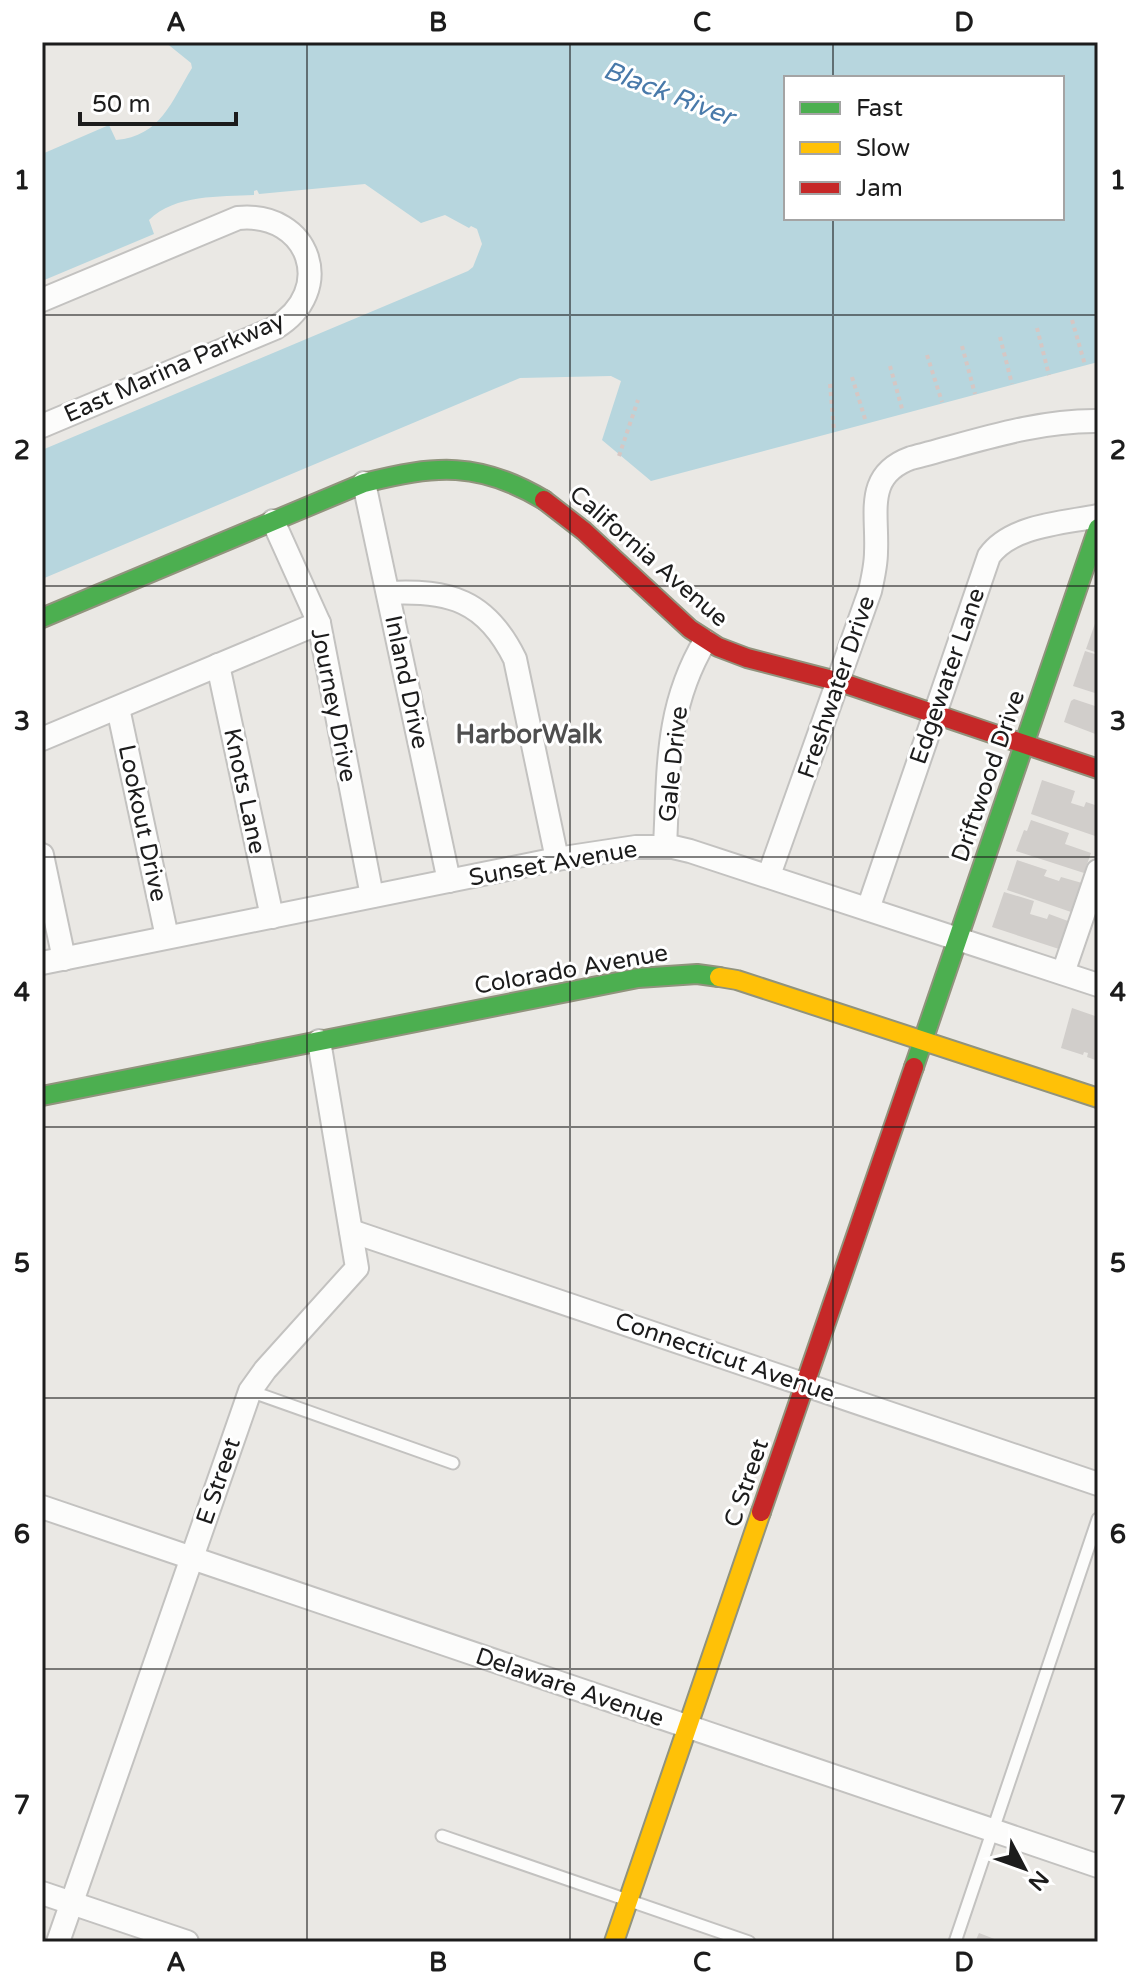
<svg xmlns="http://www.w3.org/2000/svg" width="1140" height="1984" viewBox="0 0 1140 1984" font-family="'Varela Round',sans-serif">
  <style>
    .water { fill: #b7d6de; fill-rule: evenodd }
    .building { fill: #d1cecb }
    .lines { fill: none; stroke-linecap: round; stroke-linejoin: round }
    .lane-casing { stroke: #c3c2c0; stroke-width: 15 }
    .street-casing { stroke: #c3c2c0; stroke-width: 26 }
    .fast-casing { stroke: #91937d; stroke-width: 22 }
    .slow-casing { stroke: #91937d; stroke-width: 22 }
    .jam-casing { stroke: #91937d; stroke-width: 22 }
    .path { stroke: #d6c7c4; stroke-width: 4; stroke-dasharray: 4 4; stroke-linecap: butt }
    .lane { stroke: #fcfcfb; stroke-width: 11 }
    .street { stroke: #fcfcfb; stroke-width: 22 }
    .fast { stroke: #4caf50; stroke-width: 18 }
    .slow { stroke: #ffc107; stroke-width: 18 }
    .jam { stroke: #c62828; stroke-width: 18 }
    .grid { fill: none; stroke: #1c1c1c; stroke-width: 2; stroke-opacity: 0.55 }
    .labels { text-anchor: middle; stroke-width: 6; stroke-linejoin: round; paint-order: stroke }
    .street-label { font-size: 24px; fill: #1c1c1c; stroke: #fff }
    .water-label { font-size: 26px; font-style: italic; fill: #497aaa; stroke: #fff }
    .neighbourhood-label { font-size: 26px; font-weight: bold; fill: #4f4f4f; stroke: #fff }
    .neatline { fill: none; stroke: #1c1c1c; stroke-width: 3 }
    .grid-label { font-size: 26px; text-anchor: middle; font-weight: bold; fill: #1c1c1c }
  </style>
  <rect width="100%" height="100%" fill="#eae8e4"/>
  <path class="water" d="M165,42H1098V362L651,481L602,440L621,381L611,376L520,378L42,579V450L468,271L473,267L482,244L477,229L471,226L469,228L445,215L421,223L365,184L259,194L257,190L254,191V195C220,197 175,194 149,220L154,234L42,281V154L109,125L116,140C161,136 171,102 192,68L191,63ZM786,78H1062V218H786Z"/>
  <g class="building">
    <polygon points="1098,615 1098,653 1086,649"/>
    <polygon points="1085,651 1098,655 1098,694 1073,686"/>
    <polygon points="1074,699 1098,707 1098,735 1064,722 1071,701"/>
    <polygon points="1042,780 1075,791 1071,803 1084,807 1086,802 1098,806 1098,837 1031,814"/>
    <polygon points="1031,820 1069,833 1065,844 1091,853 1084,873 1016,851 1024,830 1027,831"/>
    <polygon points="1017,860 1047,870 1044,876 1059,881 1061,877 1082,883 1071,912 1007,890"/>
    <polygon points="1004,892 1034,901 1030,914 1047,919 1049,914 1068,921 1059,949 992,927"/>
    <polygon points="1072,1008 1098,1017 1098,1061 1087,1057 1088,1053 1084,1052 1083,1055 1061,1048"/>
    <polygon points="979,1933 1002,1942 975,1942"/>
  </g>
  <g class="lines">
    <defs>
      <g id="lane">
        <polyline points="250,1391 453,1463"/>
        <polyline points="442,1836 749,1942"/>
        <polyline points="955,1942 1098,1519"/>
      </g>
      <g id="street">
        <path d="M42,300L238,218C310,211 337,291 275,328L42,426"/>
        <polyline points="364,483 449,881"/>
        <polyline points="273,521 319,623 372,896"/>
        <path d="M388,593C449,590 486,600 515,659L557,859"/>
        <polyline points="218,665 272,917"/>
        <polyline points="118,708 167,937"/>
        <polyline points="42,739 319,623"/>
        <path d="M665,846C669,770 665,708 705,641"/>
        <polyline points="42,855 64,959"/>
        <path d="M769,875L870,591C873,578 876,565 876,552C878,513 864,475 911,458C971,443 1034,420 1098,421"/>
        <path d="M868,909L989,556C1011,525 1064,523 1098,516"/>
        <polyline points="42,963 557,859 636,847 673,847 690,851 1098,985"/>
        <polyline points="1063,973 1098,871"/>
        <polyline points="351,1231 1098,1484"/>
        <polyline points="42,1507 1098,1866"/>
        <polyline points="42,1893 187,1942"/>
        <polyline points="58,1942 250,1391 265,1370 357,1268 319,1041"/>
      </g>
      <g id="fast">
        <path d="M42,618L364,483C435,465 479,461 544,500"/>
        <polyline points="914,1067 1098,528"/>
        <polyline points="42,1096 638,978 697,974 719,977"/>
      </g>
      <g id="slow">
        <polyline points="719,977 737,980 1098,1098"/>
        <polyline points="614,1942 761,1512"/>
      </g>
      <g id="jam">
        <polyline points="544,500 584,531 690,629 718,647 747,658 840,682 1098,769"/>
        <polyline points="761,1512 914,1067"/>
      </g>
    </defs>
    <use href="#lane" class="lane-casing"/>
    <use href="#street" class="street-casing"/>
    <use href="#fast" class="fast-casing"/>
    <use href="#slow" class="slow-casing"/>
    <use href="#jam" class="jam-casing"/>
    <g class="path">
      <polyline points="1072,320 1085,365"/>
      <polyline points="1037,328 1049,375"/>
      <polyline points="1000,337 1012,384"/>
      <polyline points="962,346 975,394"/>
      <polyline points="927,355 942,402"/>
      <polyline points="890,366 903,412"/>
      <polyline points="852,377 866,422"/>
      <polyline points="830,384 834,431"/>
      <polyline points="619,456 638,400"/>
    </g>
    <use href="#lane" class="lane"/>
    <use href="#street" class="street"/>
    <use href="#fast" class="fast"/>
    <use href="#slow" class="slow"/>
    <use href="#jam" class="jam"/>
  </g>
  <path class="grid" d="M307,42V1942M570,42V1942M833,42V78M833,218V1942M42,315H1098M42,586H1098M42,857H1098M42,1127H1098M42,1398H1098M42,1669H1098"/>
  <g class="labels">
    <g class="street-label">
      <text transform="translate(174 367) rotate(-24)" y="8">East Marina Parkway</text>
      <text transform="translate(649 556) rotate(41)" y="8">California Avenue</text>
      <text transform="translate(947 676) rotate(-71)" y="8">Edgewater Lane</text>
      <text transform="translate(407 682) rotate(78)" y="8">Inland Drive</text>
      <text transform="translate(836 687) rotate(-71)" y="8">Freshwater Drive</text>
      <text transform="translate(334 705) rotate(79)" y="8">Journey Drive</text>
      <text transform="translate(673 764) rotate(-84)" y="8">Gale Drive</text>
      <text transform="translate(988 776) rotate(-71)" y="8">Driftwood Drive</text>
      <text transform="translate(245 791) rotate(78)" y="8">Knots Lane</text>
      <text transform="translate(143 823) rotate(78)" y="8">Lookout Drive</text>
      <text transform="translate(553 863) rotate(-10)" y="8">Sunset Avenue</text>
      <text transform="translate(571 969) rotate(-10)" y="8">Colorado Avenue</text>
      <text transform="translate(725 1357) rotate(19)" y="8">Connecticut Avenue</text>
      <text transform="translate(218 1481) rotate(-71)" y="8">E Street</text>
      <text transform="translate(746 1483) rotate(-71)" y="8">C Street</text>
      <text transform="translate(570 1687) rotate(19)" y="8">Delaware Avenue</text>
    </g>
    <g class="water-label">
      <text transform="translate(669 93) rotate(21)" y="9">Black River</text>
    </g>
    <g class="neighbourhood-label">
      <text x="529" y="743">HarborWalk</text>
    </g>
  </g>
  <rect width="1140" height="1984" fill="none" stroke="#ffffff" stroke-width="88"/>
  <rect x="784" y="76" width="280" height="144" fill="#ffffff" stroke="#a4a4a4" stroke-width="2"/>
  <rect x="800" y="102" width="40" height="12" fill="#4caf50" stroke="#a4a4a4" stroke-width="2"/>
  <text x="856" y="116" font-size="24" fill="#1c1c1c">Fast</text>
  <rect x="800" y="142" width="40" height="12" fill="#ffc107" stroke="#a4a4a4" stroke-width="2"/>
  <text x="856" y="156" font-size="24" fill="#1c1c1c">Slow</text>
  <rect x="800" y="182" width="40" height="12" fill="#c62828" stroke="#a4a4a4" stroke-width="2"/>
  <text x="856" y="196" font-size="24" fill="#1c1c1c">Jam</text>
  <g transform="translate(1024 1868) rotate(131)" stroke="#ffffff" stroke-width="6" paint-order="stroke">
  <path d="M0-6L14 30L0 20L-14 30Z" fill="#1c1c1c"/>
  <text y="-12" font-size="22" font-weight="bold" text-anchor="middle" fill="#1c1c1c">N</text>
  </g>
  <path d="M80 112v12h156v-12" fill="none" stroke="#1c1c1c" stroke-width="4"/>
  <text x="92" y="112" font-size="24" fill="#1c1c1c" stroke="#ffffff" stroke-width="6" paint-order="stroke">50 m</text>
  <rect x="44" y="44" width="1052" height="1896" class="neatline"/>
  <g class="grid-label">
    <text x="176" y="31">A</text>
    <text x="438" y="31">B</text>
    <text x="702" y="31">C</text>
    <text x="964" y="31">D</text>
    <text x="22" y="189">1</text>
    <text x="1118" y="189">1</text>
    <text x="22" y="459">2</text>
    <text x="1118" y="459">2</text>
    <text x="22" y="730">3</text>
    <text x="1118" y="730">3</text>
    <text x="22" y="1001">4</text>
    <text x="1118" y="1001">4</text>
    <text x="22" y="1272">5</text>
    <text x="1118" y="1272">5</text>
    <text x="22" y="1543">6</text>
    <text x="1118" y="1543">6</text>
    <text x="22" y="1814">7</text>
    <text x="1118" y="1814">7</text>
    <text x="176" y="1971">A</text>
    <text x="438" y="1971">B</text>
    <text x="702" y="1971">C</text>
    <text x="964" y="1971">D</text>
  </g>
</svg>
